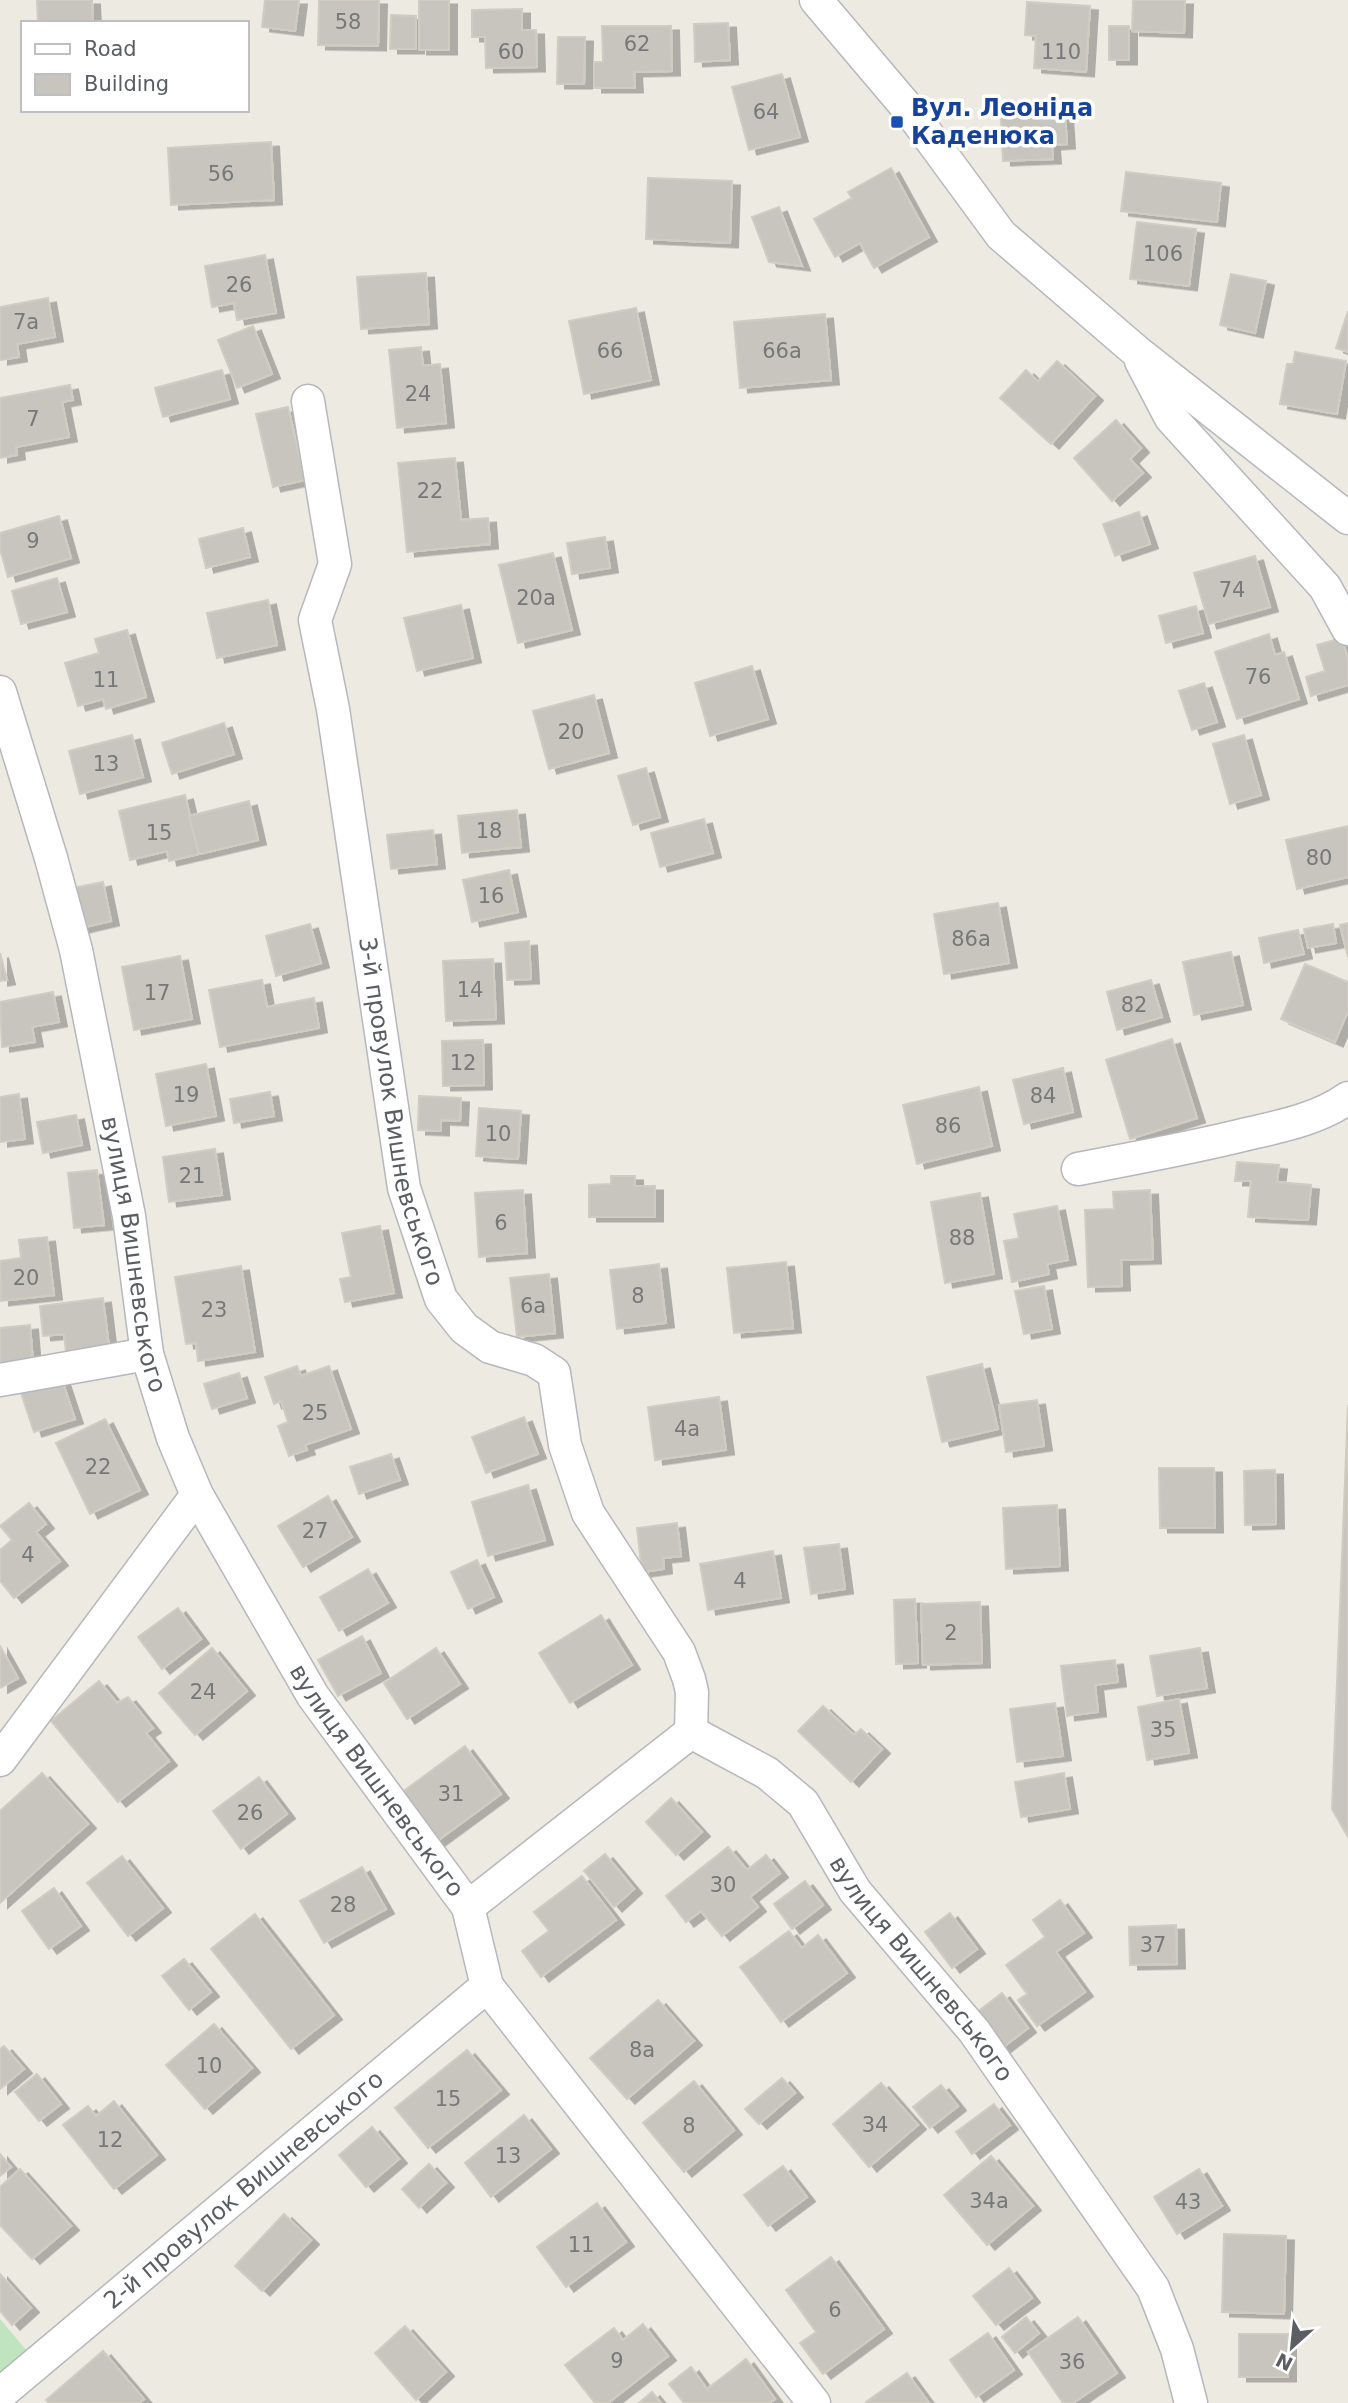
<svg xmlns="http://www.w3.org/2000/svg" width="1348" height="2403" viewBox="0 0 1348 2403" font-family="'DejaVu Sans',sans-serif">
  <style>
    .green { fill: #c0e4bf }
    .building { fill: #c8c5bf; stroke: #d1ccc1; stroke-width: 2; filter: url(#shadow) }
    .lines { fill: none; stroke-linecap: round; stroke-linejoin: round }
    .minor-casing { stroke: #b5b8bc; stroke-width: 35 }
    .minor { stroke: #fff; stroke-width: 32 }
    .transit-dot { fill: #1a4fb4; stroke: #fff; stroke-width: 2.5 }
    .labels { text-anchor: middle; stroke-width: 7; stroke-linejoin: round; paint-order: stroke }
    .number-label { font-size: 21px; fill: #76787a }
    .transit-label { font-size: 24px; font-weight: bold; fill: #164399; stroke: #fff; text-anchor: start }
    .street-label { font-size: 24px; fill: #5a5e63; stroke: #fff }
  </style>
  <defs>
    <filter id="shadow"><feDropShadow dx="8" dy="4.5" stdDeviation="0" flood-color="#0004"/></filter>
  </defs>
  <rect width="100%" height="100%" fill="#edeae2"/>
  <polygon class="green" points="0,2319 37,2363 5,2390 17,2403 0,2403"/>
  <g class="building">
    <polygon points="37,0 92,0 93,23 38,23"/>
    <polygon points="265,0 299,0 295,31 262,27"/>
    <polygon points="319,0 379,0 378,46 318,45"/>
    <rect x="419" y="0" width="30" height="50"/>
    <polygon points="1133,0 1185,0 1184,33 1132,31"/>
    <polygon points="1027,2 1090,6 1086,72 1034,68 1036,36 1025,35"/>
    <polygon points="522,9 522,30 536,30 537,67 486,68 485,37 472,37 472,10"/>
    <polygon points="391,15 416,16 416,49 390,49"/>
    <polygon points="728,23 730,60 695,62 694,24"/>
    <polygon points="602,26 671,26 672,71 634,72 635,88 594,88 594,62 603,62"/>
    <rect x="1109" y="26" width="20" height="34"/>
    <polygon points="558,37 585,37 584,84 557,84"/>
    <polygon points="782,74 800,137 749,150 732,87"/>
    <polygon points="1043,100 1044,115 1065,114 1067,144 1052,145 1053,159 1003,161 1000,103"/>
    <polygon points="271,142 274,200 171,205 168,148"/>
    <polygon points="891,168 929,237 874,268 860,243 835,257 814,219 852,198 848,192"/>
    <polygon points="1126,172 1221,183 1217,222 1121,211"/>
    <polygon points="648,178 732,181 730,243 646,239"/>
    <polygon points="779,207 802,266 769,262 752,217"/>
    <polygon points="1137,222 1196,229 1189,286 1130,279"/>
    <polygon points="265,255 276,313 237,320 234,303 212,307 205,266"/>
    <polygon points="426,273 429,324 361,329 357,277"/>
    <polygon points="1231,274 1266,281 1255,333 1220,325"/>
    <polygon points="48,298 55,337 17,344 19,357 0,360 0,307"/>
    <polygon points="636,308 651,380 584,394 569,321"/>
    <polygon points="1348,311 1348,352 1336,348"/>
    <polygon points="825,314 831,380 740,388 734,322"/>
    <polygon points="253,326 272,374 237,388 218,340"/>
    <polygon points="421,347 423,366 440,364 446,423 397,428 389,350"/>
    <polygon points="1295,352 1346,361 1337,414 1280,404 1287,364 1293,364"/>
    <polygon points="1057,361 1095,396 1051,444 1000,398 1026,370 1038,382"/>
    <polygon points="222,370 230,399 163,417 155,388"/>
    <polygon points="70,385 73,400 62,402 69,437 16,447 17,455 0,458 0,398"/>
    <polygon points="288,407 305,480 273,487 256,414"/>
    <polygon points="1116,420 1141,448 1130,459 1143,473 1112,501 1074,458"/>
    <polygon points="455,458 461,520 488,518 490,544 407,552 398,463"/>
    <polygon points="1139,512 1150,544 1115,556 1103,524"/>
    <polygon points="59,516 71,558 8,577 0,549 0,533"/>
    <polygon points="243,528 250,557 206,568 199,539"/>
    <polygon points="605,537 610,568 572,574 567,543"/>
    <polygon points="553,553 572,630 518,643 499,565"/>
    <polygon points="1255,556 1270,607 1209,624 1194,573"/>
    <polygon points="57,578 67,612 21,624 12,591"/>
    <polygon points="268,600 277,645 217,658 207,613"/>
    <polygon points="461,605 473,658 417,671 404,618"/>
    <polygon points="1196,606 1203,633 1166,643 1159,616"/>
    <polygon points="127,630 146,697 106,709 103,699 78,706 65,663 99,653 95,639"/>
    <polygon points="1269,634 1275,655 1284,652 1299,699 1237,719 1215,652"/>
    <polygon points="1342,638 1348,660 1348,685 1311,696 1306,677 1325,671 1317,645"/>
    <polygon points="752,666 768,719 710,736 695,683"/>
    <polygon points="1204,683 1217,722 1192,730 1179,691"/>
    <polygon points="594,695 609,753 549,769 533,711"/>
    <polygon points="224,723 234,754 172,774 162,743"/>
    <polygon points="132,735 143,777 80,794 69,751"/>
    <polygon points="1244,735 1261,795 1230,804 1213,744"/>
    <polygon points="646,768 660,817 633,825 618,776"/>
    <polygon points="185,795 199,854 169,861 167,851 130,860 119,811"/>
    <polygon points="249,801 258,840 199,854 189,816"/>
    <polygon points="517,810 521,847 462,853 458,816"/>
    <polygon points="704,819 713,853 660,867 651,833"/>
    <polygon points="1348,826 1348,877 1297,889 1286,840"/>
    <polygon points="433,830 437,864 391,869 387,835"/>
    <polygon points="509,870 518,912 472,922 463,880"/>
    <polygon points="103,882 111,921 81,928 73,888"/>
    <polygon points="998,903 1009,963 944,974 934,914"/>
    <polygon points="1348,923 1348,957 1340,925"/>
    <polygon points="310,924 321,963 276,976 266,936"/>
    <polygon points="1333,924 1336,943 1308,948 1304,929"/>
    <polygon points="1298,930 1304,954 1264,963 1259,938"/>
    <polygon points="529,941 531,979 507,980 505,943"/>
    <polygon points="1231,952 1243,1005 1194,1015 1183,962"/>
    <polygon points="0,953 7,980 0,981"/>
    <polygon points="180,956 192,1019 134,1030 122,967"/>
    <polygon points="493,959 496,1019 446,1021 443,961"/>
    <polygon points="1305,964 1348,982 1348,1011 1335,1042 1281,1019"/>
    <polygon points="262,980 267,1007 314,998 319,1028 220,1047 209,990"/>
    <polygon points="1151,980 1162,1017 1117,1030 1107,992"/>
    <polygon points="53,992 59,1022 32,1027 35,1042 2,1047 0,1002"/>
    <polygon points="1172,1039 1197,1118 1130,1139 1106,1060"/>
    <polygon points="483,1040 484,1085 443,1086 442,1041"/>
    <polygon points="206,1064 216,1116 166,1126 156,1074"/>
    <polygon points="1063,1068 1073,1112 1024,1124 1013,1080"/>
    <polygon points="979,1087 992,1146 917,1164 903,1105"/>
    <polygon points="270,1092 274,1116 234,1123 230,1099"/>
    <polygon points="19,1094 25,1139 0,1142 0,1097"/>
    <polygon points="419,1096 461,1098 460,1121 441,1120 441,1131 418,1130"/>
    <polygon points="479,1108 521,1111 518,1159 476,1156"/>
    <polygon points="76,1115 82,1145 43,1153 37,1122"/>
    <polygon points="215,1149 222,1195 169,1202 163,1157"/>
    <polygon points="1237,1162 1279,1165 1277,1182 1311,1185 1308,1220 1248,1217 1251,1181 1235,1181"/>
    <polygon points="97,1170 104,1225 74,1228 68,1173"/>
    <polygon points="611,1176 635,1176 635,1186 655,1186 655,1217 589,1217 589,1185 611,1184"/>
    <polygon points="523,1190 527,1253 479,1257 475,1193"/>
    <polygon points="1150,1190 1153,1259 1121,1260 1122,1286 1088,1287 1085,1210 1114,1209 1113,1192"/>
    <polygon points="980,1193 994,1274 945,1283 931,1202"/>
    <polygon points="1057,1206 1068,1260 1047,1264 1049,1274 1012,1282 1004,1241 1019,1238 1014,1214"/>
    <polygon points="380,1226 394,1293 345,1302 340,1279 351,1277 342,1233"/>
    <polygon points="47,1237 54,1295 1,1301 0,1261 21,1258 19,1240"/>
    <polygon points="786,1262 793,1328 734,1333 727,1268"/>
    <polygon points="659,1264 666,1323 617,1329 610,1270"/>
    <polygon points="241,1266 255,1352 198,1361 196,1343 186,1344 175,1277"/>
    <polygon points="549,1274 555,1333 517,1337 510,1278"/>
    <polygon points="1044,1286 1052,1329 1024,1334 1015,1291"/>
    <polygon points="103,1298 109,1347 66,1352 64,1334 43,1336 40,1306"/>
    <polygon points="30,1325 33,1362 0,1365 0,1328"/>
    <polygon points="982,1364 998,1429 942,1442 927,1377"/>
    <polygon points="297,1366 301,1376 329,1366 351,1429 305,1445 307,1450 289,1456 278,1426 288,1422 281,1401 274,1404 265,1377"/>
    <polygon points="239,1373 247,1398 212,1409 204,1384"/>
    <polygon points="62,1380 75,1419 34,1432 21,1393"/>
    <polygon points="719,1397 726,1450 655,1460 648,1407"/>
    <polygon points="1037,1400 1044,1446 1006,1452 999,1405"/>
    <polygon points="1348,1405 1348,1837 1332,1809"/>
    <polygon points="524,1417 538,1454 486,1473 472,1437"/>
    <polygon points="105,1419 140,1490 90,1514 56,1443"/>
    <polygon points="391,1454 400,1480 359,1494 350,1467"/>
    <polygon points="1159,1468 1214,1468 1215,1528 1160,1528"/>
    <polygon points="1275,1470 1276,1524 1245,1525 1244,1471"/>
    <polygon points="528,1485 545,1540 488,1556 472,1502"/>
    <polygon points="328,1496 352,1537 303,1567 278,1526"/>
    <polygon points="29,1503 46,1524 36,1532 60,1561 14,1598 0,1581 0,1550 12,1540 0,1526"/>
    <polygon points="1057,1505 1060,1566 1006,1569 1003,1508"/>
    <polygon points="677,1523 681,1556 663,1558 664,1569 642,1572 637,1528"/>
    <polygon points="839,1544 845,1589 811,1594 804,1548"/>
    <polygon points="773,1551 781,1598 708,1610 700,1564"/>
    <polygon points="477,1560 494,1597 468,1609 451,1572"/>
    <polygon points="368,1569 388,1603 339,1631 320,1597"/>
    <polygon points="915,1599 918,1663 896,1664 894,1600"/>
    <polygon points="980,1602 982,1663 923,1665 921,1604"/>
    <polygon points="178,1608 201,1639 162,1669 138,1637"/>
    <polygon points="601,1615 632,1665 570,1703 539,1653"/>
    <polygon points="362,1636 381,1673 338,1696 318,1660"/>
    <polygon points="0,1646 18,1678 0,1688"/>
    <polygon points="212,1648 247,1691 195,1735 159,1693"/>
    <polygon points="436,1648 460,1684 407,1719 384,1683"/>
    <polygon points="1200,1648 1207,1688 1157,1696 1150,1656"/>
    <polygon points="1115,1660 1118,1682 1095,1685 1098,1712 1067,1716 1061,1666"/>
    <polygon points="99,1681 117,1703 128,1697 153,1728 146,1733 169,1761 118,1802 51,1721"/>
    <polygon points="1179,1699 1189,1753 1147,1760 1138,1707"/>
    <polygon points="1055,1703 1063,1756 1017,1762 1010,1709"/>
    <polygon points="823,1706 854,1735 861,1729 882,1749 851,1782 798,1731"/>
    <polygon points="465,1746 501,1794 437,1841 401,1793"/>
    <polygon points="42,1773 88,1824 0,1903 0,1811"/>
    <polygon points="1064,1773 1070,1809 1021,1817 1015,1782"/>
    <polygon points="259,1777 287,1814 241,1849 213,1811"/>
    <polygon points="671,1798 702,1832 676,1855 646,1822"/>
    <polygon points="728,1847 747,1870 766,1855 780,1873 750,1897 758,1907 722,1936 701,1911 686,1922 666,1896"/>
    <polygon points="605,1854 634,1889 614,1907 584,1871"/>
    <polygon points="122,1856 163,1908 128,1936 87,1883"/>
    <polygon points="362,1867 386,1909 324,1943 300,1901"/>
    <polygon points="582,1876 616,1920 541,1977 522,1951 549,1931 534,1912"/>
    <polygon points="805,1881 823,1905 792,1929 774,1904"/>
    <polygon points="54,1888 81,1926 49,1949 22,1911"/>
    <polygon points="1060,1900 1084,1933 1056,1952 1085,1992 1037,2026 1018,2000 1027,1994 1006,1965 1045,1937 1033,1920"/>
    <polygon points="950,1913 977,1949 952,1968 925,1932"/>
    <polygon points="255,1914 334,2015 291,2049 211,1949"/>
    <polygon points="1176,1925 1177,1964 1130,1965 1129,1927"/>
    <polygon points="789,1931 802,1948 818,1935 847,1973 781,2022 740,1967"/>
    <polygon points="184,1959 211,1992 189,2010 162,1976"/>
    <polygon points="1002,1993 1028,2028 1002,2048 976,2013"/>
    <polygon points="658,2000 694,2041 627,2099 590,2058"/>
    <polygon points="214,2024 252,2068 205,2109 166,2065"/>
    <polygon points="4,2046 24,2069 0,2089 0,2049"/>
    <polygon points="467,2050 501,2090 428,2148 395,2108"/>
    <polygon points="37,2074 61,2104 39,2121 15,2092"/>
    <polygon points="782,2078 795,2093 759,2124 745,2109"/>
    <polygon points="694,2081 734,2130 684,2172 643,2123"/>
    <polygon points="881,2083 918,2125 869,2167 833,2124"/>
    <polygon points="941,2085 958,2106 930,2128 913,2107"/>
    <polygon points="114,2101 157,2155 114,2189 63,2125 88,2106 96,2116"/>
    <polygon points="994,2104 1010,2125 972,2154 956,2132"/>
    <polygon points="524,2115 551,2149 491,2197 465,2163"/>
    <polygon points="372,2127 399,2159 366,2187 339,2155"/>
    <polygon points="0,2154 11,2167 0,2176"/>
    <polygon points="991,2156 1033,2206 987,2245 944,2195"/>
    <polygon points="429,2164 446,2183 419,2208 402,2189"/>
    <polygon points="783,2166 807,2197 768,2226 744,2195"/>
    <polygon points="20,2169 71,2226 32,2259 0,2225 0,2187"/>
    <polygon points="1199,2169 1222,2206 1177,2234 1154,2197"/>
    <polygon points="597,2203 626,2242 566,2287 537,2247"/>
    <polygon points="284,2214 311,2240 262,2291 235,2266"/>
    <polygon points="1224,2234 1286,2236 1284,2314 1222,2312"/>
    <polygon points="831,2257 884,2329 823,2374 800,2343 816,2332 786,2290"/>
    <polygon points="1009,2268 1032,2298 996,2325 973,2296"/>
    <polygon points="0,2274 31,2308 12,2325 0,2311"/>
    <polygon points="1026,2317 1039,2333 1015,2353 1002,2337"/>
    <polygon points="1078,2317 1117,2373 1073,2403 1063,2403 1028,2352"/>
    <polygon points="643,2324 668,2356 608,2403 595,2403 565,2365 614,2328 623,2340"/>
    <polygon points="405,2326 446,2372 416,2400 375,2353"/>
    <polygon points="988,2333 1014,2370 976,2397 950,2360"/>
    <rect x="1239" y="2334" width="49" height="43"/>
    <polygon points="103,2351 144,2399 139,2403 49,2403 46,2400"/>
    <polygon points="746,2359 775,2399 769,2403 684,2403 669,2384 691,2367 707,2389"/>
    <polygon points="907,2373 929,2403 867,2403 866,2402"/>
    <polygon points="652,2392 661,2403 639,2403"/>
  </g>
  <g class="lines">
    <defs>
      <g id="minor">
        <polyline points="816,0 910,111 1001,235 1136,351 1348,518"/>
        <polyline points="1141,361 1171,418 1325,587 1348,629"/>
        <path id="s1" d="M308,401L335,564L315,620L333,709L404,1188L441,1299L464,1328L490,1347L534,1360L554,1373L565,1445L588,1513L679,1652L689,1679L692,1692L691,1732"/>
        <path id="s2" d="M0,692L51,858L76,950L129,1216L147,1354L173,1438L197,1495L313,1696L468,1907L691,1732L767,1773L803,1803L855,1891L974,2031L1153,2288L1177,2349L1191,2403"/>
        <path d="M1078,1169C1135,1158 1191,1148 1247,1134C1282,1126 1318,1119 1348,1098"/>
        <polyline points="0,1380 147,1354"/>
        <polyline points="0,1760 197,1495"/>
        <polyline points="468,1907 487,1986 814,2403"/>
        <path id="s3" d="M0,2394L487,1986"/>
      </g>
    </defs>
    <use href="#minor" class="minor-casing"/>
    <use href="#minor" class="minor"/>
  </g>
  <rect class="transit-dot" x="890" y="115" width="14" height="14" rx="3.5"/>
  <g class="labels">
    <g class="number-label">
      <text x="348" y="29">58</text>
      <text x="637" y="51">62</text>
      <text x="511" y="59">60</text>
      <text x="1061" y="59">110</text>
      <text x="766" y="119">64</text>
      <text x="221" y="181">56</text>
      <text x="1163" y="261">106</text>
      <text x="239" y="292">26</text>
      <text x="26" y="329">7а</text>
      <text x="610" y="358">66</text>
      <text x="782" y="358">66а</text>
      <text x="418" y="401">24</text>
      <text x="33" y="426">7</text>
      <text x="430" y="498">22</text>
      <text x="33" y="548">9</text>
      <text x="1232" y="597">74</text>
      <text x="536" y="605">20а</text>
      <text x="1258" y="684">76</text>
      <text x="106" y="687">11</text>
      <text x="571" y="739">20</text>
      <text x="106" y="771">13</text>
      <text x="489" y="838">18</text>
      <text x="159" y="840">15</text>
      <text x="1319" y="865">80</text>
      <text x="491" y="903">16</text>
      <text x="971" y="946">86а</text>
      <text x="470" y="997">14</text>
      <text x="157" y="1000">17</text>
      <text x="1134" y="1012">82</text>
      <text x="463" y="1070">12</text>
      <text x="186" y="1102">19</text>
      <text x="1043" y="1103">84</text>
      <text x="948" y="1133">86</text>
      <text x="498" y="1141">10</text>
      <text x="192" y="1183">21</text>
      <text x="501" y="1230">6</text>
      <text x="962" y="1245">88</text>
      <text x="26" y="1285">20</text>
      <text x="638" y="1303">8</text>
      <text x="533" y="1313">6а</text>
      <text x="214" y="1317">23</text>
      <text x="315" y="1420">25</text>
      <text x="687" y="1436">4а</text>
      <text x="98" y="1474">22</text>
      <text x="315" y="1538">27</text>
      <text x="28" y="1562">4</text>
      <text x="740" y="1588">4</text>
      <text x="951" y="1640">2</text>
      <text x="203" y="1699">24</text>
      <text x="1163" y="1737">35</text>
      <text x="451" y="1801">31</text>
      <text x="250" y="1820">26</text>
      <text x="723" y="1892">30</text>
      <text x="343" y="1912">28</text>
      <text x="1153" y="1952">37</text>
      <text x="642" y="2057">8а</text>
      <text x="209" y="2073">10</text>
      <text x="448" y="2106">15</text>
      <text x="875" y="2132">34</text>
      <text x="689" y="2133">8</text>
      <text x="110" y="2147">12</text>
      <text x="508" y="2163">13</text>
      <text x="989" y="2208">34а</text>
      <text x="1188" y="2209">43</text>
      <text x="581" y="2252">11</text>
      <text x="835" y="2317">6</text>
      <text x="617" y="2368">9</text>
      <text x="1072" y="2369">36</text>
    </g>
    <g class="transit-label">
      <text x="911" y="116">Вул. Леоніда<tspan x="911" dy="28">Каденюка</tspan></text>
    </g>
    <g class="street-label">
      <text dy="8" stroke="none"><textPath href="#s1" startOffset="724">3-й провулок Вишневського</textPath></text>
      <text dy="8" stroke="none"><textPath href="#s2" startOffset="579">вулиця Вишневського</textPath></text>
      <text dy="8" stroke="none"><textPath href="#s2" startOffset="1167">вулиця Вишневського</textPath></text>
      <text dy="8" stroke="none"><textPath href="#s2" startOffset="1944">вулиця Вишневського</textPath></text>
      <text dy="8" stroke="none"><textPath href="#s3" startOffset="318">2-й провулок Вишневського</textPath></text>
    </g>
  </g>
  <rect x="21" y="21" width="228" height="91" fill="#ffffff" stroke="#bdbfc1" stroke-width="2"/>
  <rect x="35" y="44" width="35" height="10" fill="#ffffff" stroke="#bdbfc1" stroke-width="2"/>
  <text x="84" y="56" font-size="21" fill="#5a5e63">Road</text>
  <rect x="35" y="74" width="35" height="21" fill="#c8c5bf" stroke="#bdbfc1" stroke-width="2"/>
  <text x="84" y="91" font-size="21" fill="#5a5e63">Building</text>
  <g transform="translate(1292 2347) rotate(207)" stroke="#ffffff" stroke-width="5" paint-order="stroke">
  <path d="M0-5L12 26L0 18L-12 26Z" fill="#5a5e63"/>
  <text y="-10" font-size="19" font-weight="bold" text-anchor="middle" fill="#5a5e63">N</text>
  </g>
</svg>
